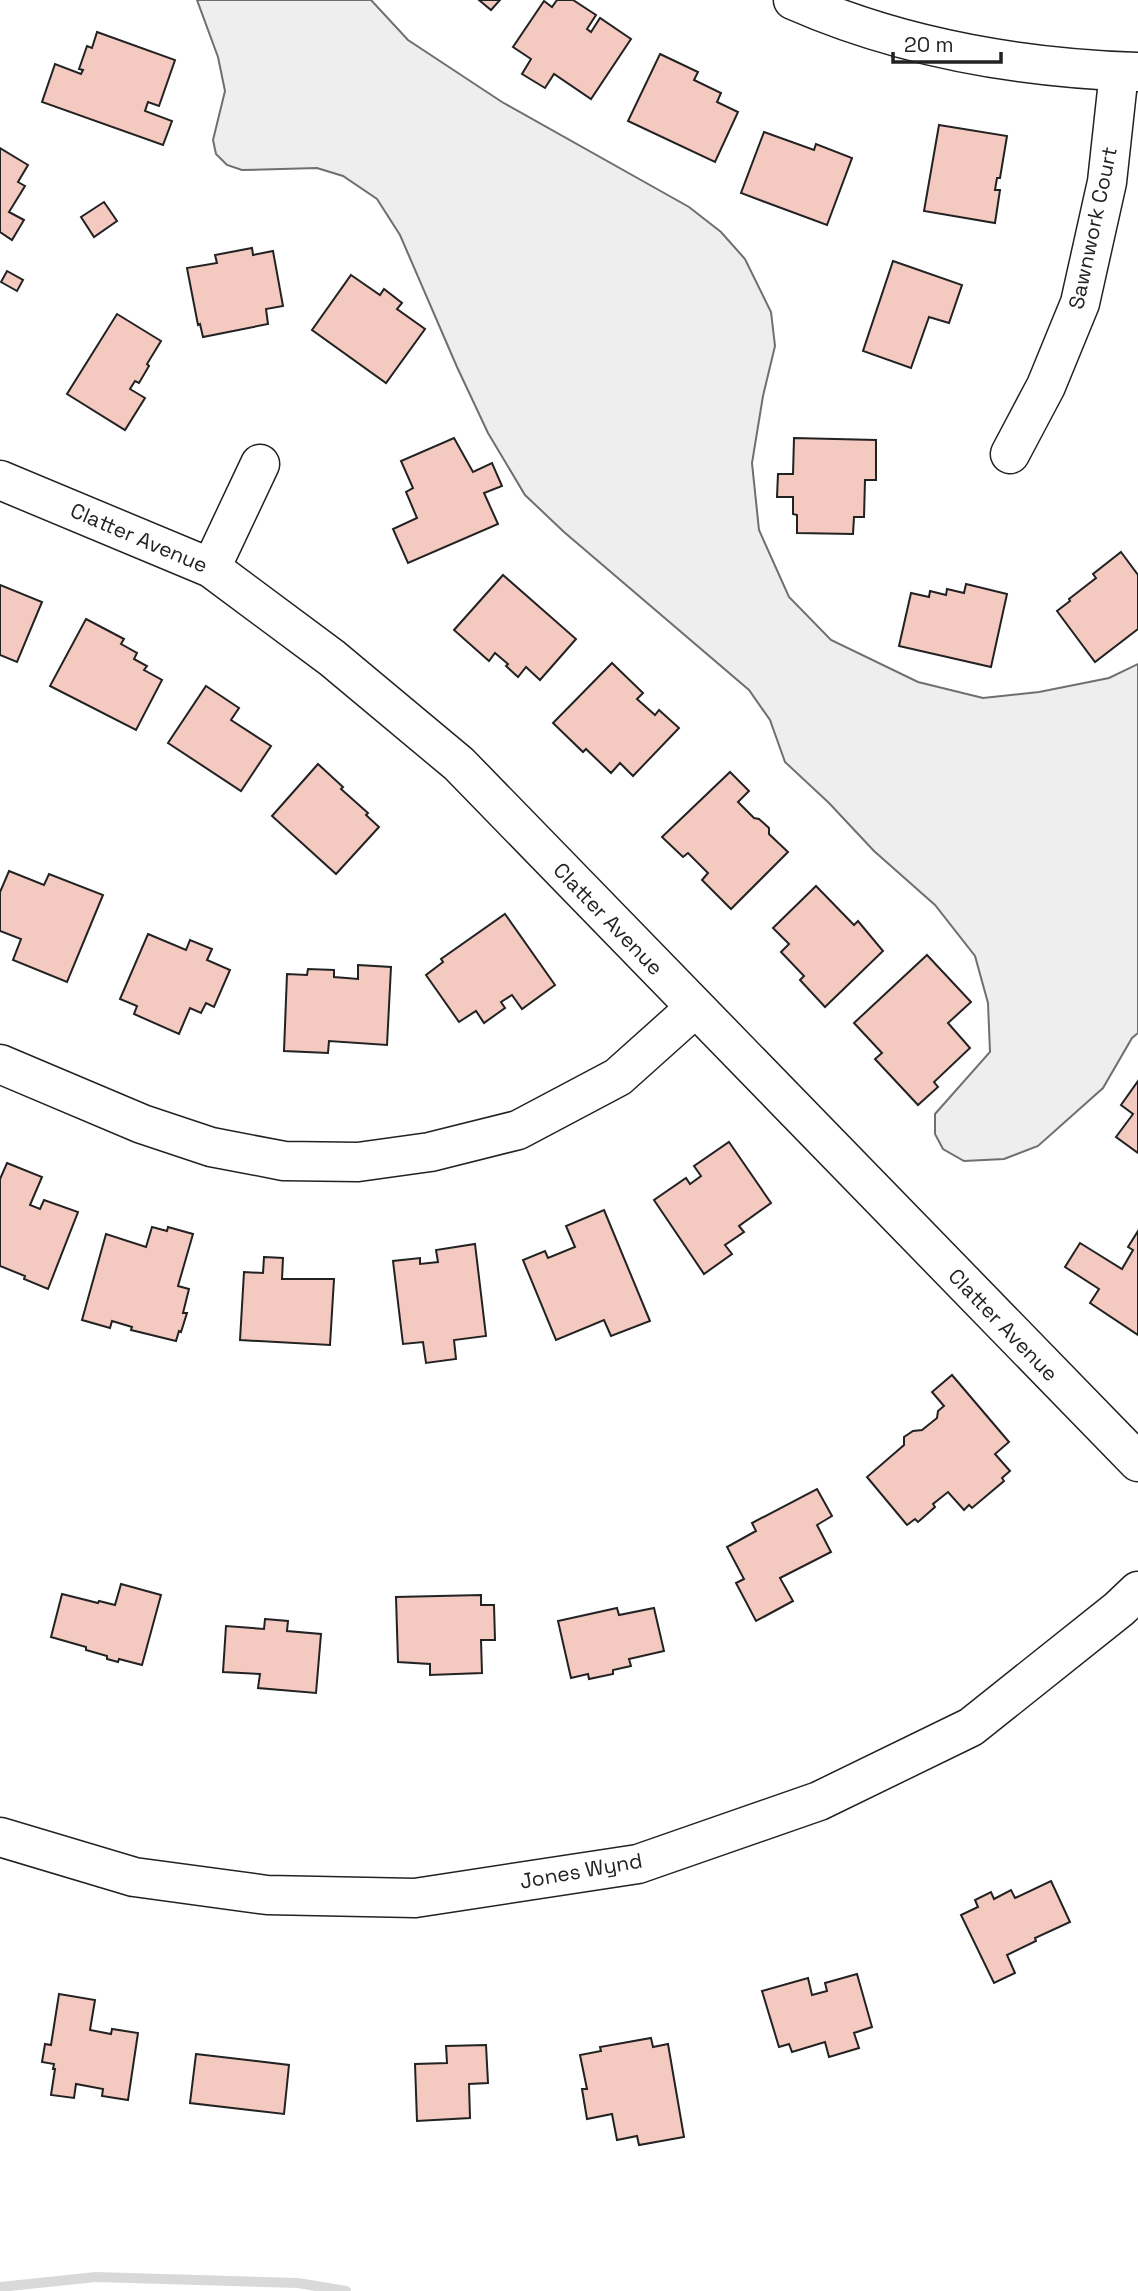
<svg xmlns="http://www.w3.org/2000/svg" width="1138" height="2291" viewBox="0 0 1138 2291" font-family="'Space Grotesk',sans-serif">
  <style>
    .green { fill: #eee; stroke: #6f6f6f; stroke-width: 2 }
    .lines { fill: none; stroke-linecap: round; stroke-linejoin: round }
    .stream { stroke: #d9d9d9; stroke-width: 10 }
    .building { fill: #f3c9c0; stroke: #222; stroke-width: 2 }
    .minor-casing { stroke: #222; stroke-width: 41 }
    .minor { stroke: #fff; stroke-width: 38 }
    .labels { text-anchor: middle; stroke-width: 5; stroke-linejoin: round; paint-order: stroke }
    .street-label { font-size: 21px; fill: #222; stroke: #fff }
  </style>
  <rect width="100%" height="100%" fill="#fff"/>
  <polygon class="green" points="197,0 371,0 408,40 502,102 689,207 721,232 745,259 771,312 775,346 763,396 752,463 759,530 789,597 831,640 918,682 983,698 1039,692 1109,678 1138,664 1138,1033 1132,1038 1103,1088 1038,1146 1004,1159 964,1161 943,1149 935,1134 935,1114 990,1052 988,1003 975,956 935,905 874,851 829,803 785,762 770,720 749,690 564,532 525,495 488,433 457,367 400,235 377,199 343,176 317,168 242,170 227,165 216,154 213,140 225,91 218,57"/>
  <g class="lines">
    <polyline class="stream" points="0,2287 96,2277 298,2283 346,2291"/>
  </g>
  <g class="building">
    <polygon points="479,0 500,0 491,10"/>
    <polygon points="557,0 573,0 596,15 587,29 591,32 600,18 631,39 591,99 554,74 545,88 522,74 531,59 513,47 544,1 552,7"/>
    <polygon points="97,32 175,60 159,106 148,102 145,111 172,121 163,145 42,102 55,64 81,74 83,70 79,69 87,46 92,48"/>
    <polygon points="660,54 698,72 694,80 721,93 717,102 738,112 715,162 628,121"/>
    <polygon points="939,125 1007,136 1000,178 997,178 995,190 1000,190 995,223 924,211"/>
    <polygon points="764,132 814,150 816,144 852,158 827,225 741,193"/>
    <polygon points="0,148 28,165 18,182 25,186 9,212 24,220 12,240 0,232"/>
    <polygon points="104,202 117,221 94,237 81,217"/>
    <polygon points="252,248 253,255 273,251 283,306 266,309 268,324 203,337 200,324 198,325 187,268 217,263 215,255"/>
    <polygon points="893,261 962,285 949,323 929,317 911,368 863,351"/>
    <polygon points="7,271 23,280 17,291 1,282"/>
    <polygon points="351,275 380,295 384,289 402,303 397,309 425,329 386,383 312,330"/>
    <polygon points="117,314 161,341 147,364 149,366 139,383 135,381 130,389 145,398 125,430 67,394"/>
    <polygon points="454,438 473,472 492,463 502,486 484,493 498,524 408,563 393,529 417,518 406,492 413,488 401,461"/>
    <polygon points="794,438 876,440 876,480 865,480 864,517 854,517 853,534 797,533 797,515 793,514 793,497 777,497 778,474 793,474"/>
    <polygon points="1121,552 1138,575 1138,629 1095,662 1057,611 1070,601 1069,599 1096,578 1093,574"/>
    <polygon points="503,575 576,639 540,680 526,667 518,677 506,666 508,664 495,653 489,661 454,630"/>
    <polygon points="966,584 1007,594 991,667 899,646 911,593 929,597 930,591 946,595 947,589 964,593"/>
    <polygon points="0,585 42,602 17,662 0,655"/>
    <polygon points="86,619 124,639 121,644 137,653 134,659 147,666 144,670 162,680 136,730 50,686"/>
    <polygon points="612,663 643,693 637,699 655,715 659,710 679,728 633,776 620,763 611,773 586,749 583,752 553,723"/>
    <polygon points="206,686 239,708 231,720 271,746 241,791 168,743"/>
    <polygon points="318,764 343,787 341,789 368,813 366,815 379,827 336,874 272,816"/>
    <polygon points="730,772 749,791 738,802 754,818 759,819 769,828 769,834 788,852 731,909 702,880 708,873 688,853 683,857 662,837"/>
    <polygon points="9,871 44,885 49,874 103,895 67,982 13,960 21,939 0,931 0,892"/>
    <polygon points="816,886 854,925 858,921 883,951 825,1007 800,980 804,976 781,952 789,944 773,928"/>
    <polygon points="505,914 555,985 522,1009 512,995 501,1002 505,1008 484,1023 476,1011 459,1022 426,975 443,962 441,959"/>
    <polygon points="148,934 186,950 190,940 212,949 207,960 230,970 214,1007 206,1003 201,1013 190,1008 179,1034 134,1014 137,1006 120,999"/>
    <polygon points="927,955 971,1002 948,1023 970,1048 934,1082 938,1087 918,1105 875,1059 882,1053 854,1023"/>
    <polygon points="358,965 391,967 387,1045 329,1041 328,1053 284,1051 287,974 307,975 308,969 334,970 334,977 358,979"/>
    <polygon points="1138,1081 1138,1153 1116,1137 1133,1114 1121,1105"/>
    <polygon points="729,1142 771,1203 739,1226 744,1232 725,1245 732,1254 704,1274 654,1200 686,1178 690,1184 701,1176 694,1166"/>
    <polygon points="7,1163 42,1177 30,1205 40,1209 44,1200 78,1212 48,1289 24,1279 25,1276 0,1266 0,1179"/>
    <polygon points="604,1210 650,1321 611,1336 604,1320 556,1340 523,1260 545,1251 548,1258 575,1247 566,1226"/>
    <polygon points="152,1227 167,1231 168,1227 193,1234 178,1286 189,1289 183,1313 187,1313 181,1332 179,1331 176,1341 131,1330 132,1327 112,1321 110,1328 82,1320 106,1234 146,1247"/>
    <polygon points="1138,1231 1138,1335 1090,1303 1099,1289 1065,1267 1080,1243 1122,1269 1133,1250 1128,1247"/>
    <polygon points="475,1244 486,1336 454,1340 456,1359 426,1363 423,1342 403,1344 393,1261 420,1258 420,1264 438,1262 436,1250"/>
    <polygon points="264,1257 283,1258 282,1279 334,1279 330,1345 240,1340 244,1272 263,1273"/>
    <polygon points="952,1375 1009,1442 995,1454 1010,1471 1002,1478 1004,1481 972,1508 969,1505 964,1510 948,1492 933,1504 935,1507 918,1522 915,1519 907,1525 867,1477 904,1445 904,1437 913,1431 922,1430 937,1418 938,1411 944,1406 932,1392"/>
    <polygon points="817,1489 832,1516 817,1525 831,1552 780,1578 793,1601 756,1621 736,1583 744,1579 727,1547 756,1531 752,1523"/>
    <polygon points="121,1584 161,1595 142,1665 119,1659 118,1662 107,1659 107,1656 86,1650 86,1647 51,1637 62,1594 98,1603 99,1601 115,1605"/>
    <polygon points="481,1595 481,1605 494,1605 495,1640 481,1640 482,1673 430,1675 430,1664 398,1662 396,1597"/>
    <polygon points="617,1608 619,1615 654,1608 664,1651 629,1659 631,1666 613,1670 613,1674 589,1679 588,1674 571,1678 558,1621"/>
    <polygon points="265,1619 288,1621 287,1631 321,1634 316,1693 258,1688 260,1674 223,1672 226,1626 264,1629"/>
    <polygon points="1051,1881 1070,1922 1035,1938 1036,1941 1007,1955 1015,1973 994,1983 961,1915 978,1907 975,1900 991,1892 994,1899 1011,1890 1015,1898"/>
    <polygon points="857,1974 872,2027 854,2033 859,2048 829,2057 825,2042 792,2052 789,2044 779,2047 762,1991 808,1978 812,1995 827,1991 825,1983"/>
    <polygon points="59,1994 95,2000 90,2030 111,2034 112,2029 138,2033 128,2100 102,2096 103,2089 76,2084 74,2098 51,2095 55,2069 53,2069 54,2064 42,2062 45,2044 51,2045"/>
    <polygon points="651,2038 653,2047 668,2044 684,2137 639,2145 637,2136 617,2140 612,2114 587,2119 582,2089 587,2089 580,2055 601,2051 600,2047"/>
    <polygon points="486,2045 488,2083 469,2084 470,2118 417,2121 415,2064 447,2063 446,2046"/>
    <polygon points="196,2054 289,2065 284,2114 190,2103"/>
  </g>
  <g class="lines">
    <defs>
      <g id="minor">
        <path d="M793,0C902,48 1019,68 1138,72"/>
        <polyline points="1010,454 1046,386 1080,303 1107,182 1119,72"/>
        <polyline points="0,480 211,568 332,658 459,764 1138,1462"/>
        <polyline points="211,568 260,464"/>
        <polyline points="0,1064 142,1124 211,1147 284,1161 358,1162 430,1152 518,1130 618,1077 695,1008"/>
        <polyline points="0,1837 134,1877 267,1895 415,1898 638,1864 819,1801 971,1727 1119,1609 1138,1591"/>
      </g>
    </defs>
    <use href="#minor" class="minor-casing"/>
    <use href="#minor" class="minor"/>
  </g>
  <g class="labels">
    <g class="street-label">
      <text transform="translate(1093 228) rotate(-78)" y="7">Sawnwork Court</text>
      <text transform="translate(139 538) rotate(23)" y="7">Clatter Avenue</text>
      <text transform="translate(608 919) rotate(46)" y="7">Clatter Avenue</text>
      <text transform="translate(1003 1325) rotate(46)" y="7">Clatter Avenue</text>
      <text transform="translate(581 1871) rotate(-10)" y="7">Jones Wynd</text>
    </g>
  </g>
  <path d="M893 52v10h108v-10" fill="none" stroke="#222222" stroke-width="3.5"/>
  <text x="904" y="52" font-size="21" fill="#222222" stroke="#ffffff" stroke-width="5" paint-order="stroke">20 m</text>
</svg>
